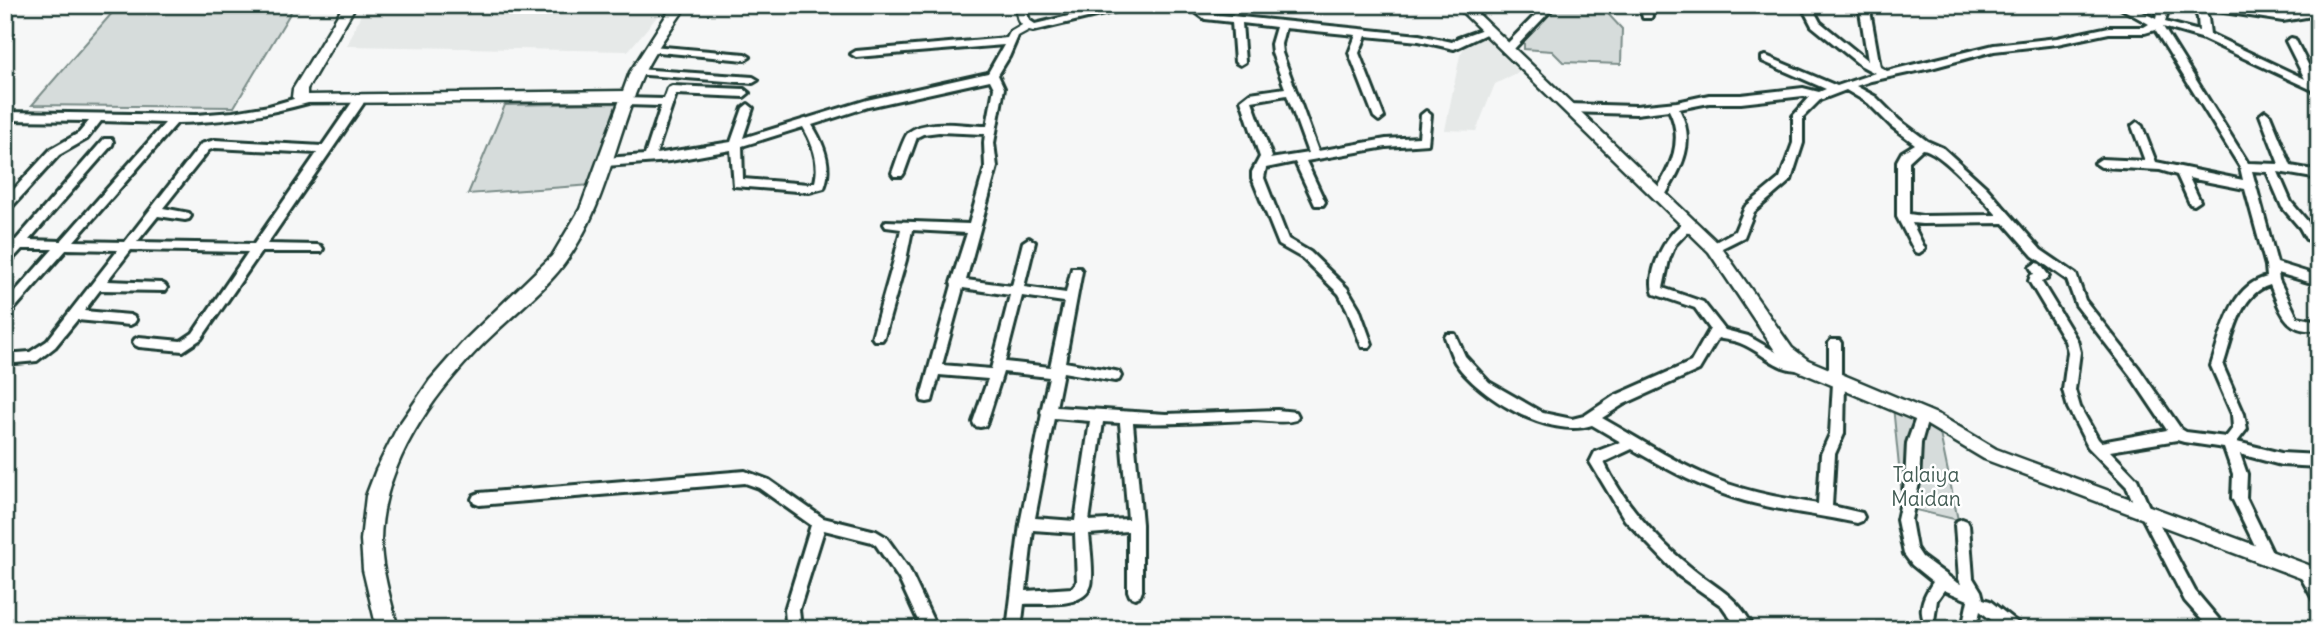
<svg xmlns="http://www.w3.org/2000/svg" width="2324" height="634" viewBox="0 0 2324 634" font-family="Delius,sans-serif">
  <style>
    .built { fill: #e6e9e8 }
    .green { fill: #d6dcdb; stroke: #7a8c88; stroke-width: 2 }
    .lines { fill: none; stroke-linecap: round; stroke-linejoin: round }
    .street-casing { stroke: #1f3d34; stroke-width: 6 }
    .secondary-casing { stroke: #1f3d34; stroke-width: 5 }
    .primary-casing { stroke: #1f3d34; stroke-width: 5 }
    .street { fill: #fff; fill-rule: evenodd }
    .secondary { fill: #fff; fill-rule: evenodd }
    .primary { fill: #fff; fill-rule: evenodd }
    .labels { text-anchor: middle; stroke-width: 5; stroke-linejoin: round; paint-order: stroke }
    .park-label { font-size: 21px; fill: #445d55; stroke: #fff }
  </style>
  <rect width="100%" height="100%" fill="#f6f7f7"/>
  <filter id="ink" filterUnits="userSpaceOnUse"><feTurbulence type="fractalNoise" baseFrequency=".0143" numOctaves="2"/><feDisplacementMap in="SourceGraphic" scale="14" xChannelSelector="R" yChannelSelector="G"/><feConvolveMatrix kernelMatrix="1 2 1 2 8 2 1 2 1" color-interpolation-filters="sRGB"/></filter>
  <g filter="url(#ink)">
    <g class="built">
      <polygon points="365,5 667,5 628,51 347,46"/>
      <polygon points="1484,36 1519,72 1495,84 1476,131 1445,130 1460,55 1467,43"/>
    </g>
    <g class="green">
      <polygon points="119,5 295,5 234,107 32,105"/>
      <polygon points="1556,5 1639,5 1635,9 1610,7 1609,15 1622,29 1621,64 1563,62 1552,51 1524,49 1524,40"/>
      <polygon points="617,103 592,185 468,194 505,105"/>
      <polygon points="1893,406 1939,429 1958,520 1903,507"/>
    </g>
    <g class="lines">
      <defs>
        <g id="street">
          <path d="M1015,5H1025L1029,20L1035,24L1115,5H1134L1129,8L1033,31L1029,30L1018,36L1009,57L998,75L1004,88L994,143L997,167L966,280L1012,286L1023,242L1029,238L1035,242L1024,287L1066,293L1072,268H1080L1082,271L1065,362L1115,371L1119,372L1121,376L1119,380L1115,381L1063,372L1056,407L1166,414L1277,410L1296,412L1298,416L1296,420C1283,424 1266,420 1252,420C1212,421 1173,425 1133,423L1142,524V591L1140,596L1135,598L1130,596L1128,591V531L1089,534C1090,547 1094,572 1091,585C1084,609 1043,603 1024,604L1021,629H1007L1020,524L1042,414L1041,412L1049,377L1003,372L987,422L985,426L980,427L975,426L973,422L988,379L939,375L932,401L927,402L922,401L921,397L952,285L951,283L967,233L912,230L906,260L884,337L882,340H874L872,337L894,260L901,229L886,227L884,224L886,221L969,224L985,167L984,143L985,134L939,132L923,134L917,137L904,173L902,176H894L892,173C896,164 903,137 909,132C926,118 966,126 987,126L994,88L990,80L868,107L812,125C824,144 833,166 824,188L809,192L734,186L731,150L670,161L606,166L600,162L606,158L645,155L661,106L626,105L622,104L621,101L622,98L664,99L668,88L672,86L744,89L749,93L744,97L676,94L656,154L731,142L743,108L748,104L753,108L743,138L867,100L988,73L1004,45L856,57L851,54L856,51L1007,38L1010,32L1022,25L1019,21ZM803,127C813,144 820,163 815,182L809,184L743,179L742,146ZM963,288L1010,295L991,369L942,365ZM1022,296L1064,302L1050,367L1005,362ZM1054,418L1090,421L1075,521L1035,518ZM1103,422L1120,423L1128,519L1089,521ZM1033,530L1075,533L1077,582L1072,588L1026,591Z"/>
          <path d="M1186,5H1198L1212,14L1419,35L1452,42L1458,38L1483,29L1487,28L1492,31L1454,49L1419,41L1366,36L1359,53L1384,117L1379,121L1374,117L1349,53L1356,35L1285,28L1281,44L1282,53L1318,151L1386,139L1419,137L1421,115L1426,111L1431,115L1428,144L1386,147L1306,161L1325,202L1323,205H1315L1295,162L1266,168L1264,178L1288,239L1310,252L1347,288L1359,308L1372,344L1370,347H1362L1347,309L1339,294L1302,258L1279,245L1252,178V172L1260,157L1241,100L1250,93L1285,88L1272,53L1271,44L1276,27L1242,23L1245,62L1240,65L1235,62L1232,22L1205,19ZM1287,95L1308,153L1270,159L1272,157L1252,101Z"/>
          <polygon points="1545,5 1556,5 1511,52 1503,52 1503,48"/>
          <polygon points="1640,5 1650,5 1652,16 1651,18 1643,18"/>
          <path d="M1801,5H1811L1820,22L1868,61L1859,5H1869L1880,67L1887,71L1994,45L2057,38L2109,27H2144L2149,24L2115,5H2129L2156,19L2159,5H2169L2165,22L2199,31L2198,18L2193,5H2221L2283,15L2312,12V16L2283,21L2204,9L2208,18L2210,34L2305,79L2286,41L2291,38L2295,39L2319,86V93L2201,38L2163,27L2248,163L2279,164L2260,115L2265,111L2270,115L2291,166L2319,171V179L2278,172L2291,202L2308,222L2316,236L2310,240L2306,239L2300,228L2282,207L2267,172L2252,171L2277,263L2319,276V285L2278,273L2279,280L2297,317L2319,321V329C2285,335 2281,310 2270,285C2239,293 2232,340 2223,366L2244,414L2247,429L2237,442L2281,453L2319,455V467L2281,465L2240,454L2247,474L2246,498L2275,558L2273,562L2268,564L2263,562L2232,498L2233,474L2224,448L2184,442L2177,440L2110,451L2137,479L2149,507L2151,508L2195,591L2227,629H2210L2185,601L2141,515L2138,514L2127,487L2088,447L2068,408L2063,390L2068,352L2065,341L2029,281L2031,275L2034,274L2030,267L2036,263L2040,264L2049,276L2047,279L2041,281L2077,340L2080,352L2075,390L2080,407L2098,439L2101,442L2167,430L2130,375L2076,305L2067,280L2033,256L2004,223L1922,224L1912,223L1925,249L1919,253L1915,252L1897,217V161L1902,152L1915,144L1891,126L1868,103L1846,90L1820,100L1803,117V143L1791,180L1754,212L1744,237L1714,252L1708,248L1710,245L1735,231L1745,207L1780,178L1793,143V116L1810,97L1803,96L1741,103H1709L1679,109C1697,144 1681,168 1663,199L1659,200L1653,196C1670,168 1685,142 1669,110L1636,114L1568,112L1563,108L1568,104L1636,106L1677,102L1709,95H1741L1803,88L1819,92L1826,89L1762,61V57L1766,56L1837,86L1875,73L1860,65L1812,26ZM2155,30L2240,167L2243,180L2156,162L2142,126L2137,122L2132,126L2145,161L2101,159L2095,163L2101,167L2160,170L2177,175L2190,204L2194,205L2200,201L2189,178L2245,189L2266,266L2267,277C2229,286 2222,334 2211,366L2232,414L2233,428L2226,437L2186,432L2181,429L2138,367L2085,300L2076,274L2041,250L1986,187L1943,148L1927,141L1899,120L1876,97L1856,86L1871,81L1931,68L1994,51L2057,44L2109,33H2145ZM1922,149C1939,149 1984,200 1997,215L1922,216L1909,214V161Z"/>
          <polygon points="652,46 745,54 750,57 745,60 648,51 647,49"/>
          <polygon points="637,69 753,77 758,80 753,83 633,74 632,72"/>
          <path d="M304,96L308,97L309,100L308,103C264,115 222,122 177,123L74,241L125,242L201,144L215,140L322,146L355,98L359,97L364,101L363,104L267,244L317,245L321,246L323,249L321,252H261L201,339L183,351L139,347L135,345L133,342L135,339L139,337L181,341L193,333L248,252L131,250L107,281L161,283L165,285L167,288L165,291L100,290L84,311L130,315L134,317L136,320L134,323L130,325L77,320L55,347L37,361L5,364V354L30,352L47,341L118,250L67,249L9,315L5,317V303L53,249H22L9,263L5,264V252L8,248H5V240H16L104,139H112L113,142L112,145L29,240L61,241L165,123L101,121L87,139L59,155L9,210L5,211V199L51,149L79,133L89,121L5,120V112L196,115L233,112L269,106ZM215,148L317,153L254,244L137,242L158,216L185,220L189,219L191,216L189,213L163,208L209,150Z"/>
          <path d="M1689,220L1695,224L1675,245L1669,260L1663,288L1703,302L1725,330L1748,336L1783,356L1806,361L1808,365L1806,369C1780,375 1762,351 1740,343C1733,340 1725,340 1718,338L1699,370L1624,404L1602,418C1643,441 1683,468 1728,484C1757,494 1788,499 1818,504L1821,454L1830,434L1833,383L1829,379V343L1831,340H1839L1841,343V377L1845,381L1844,434L1835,454L1832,506L1862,513L1864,517L1862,521L1857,523C1820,515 1782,511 1745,501C1705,490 1668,470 1632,449L1604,462C1621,499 1657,540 1689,566C1715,588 1738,595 1754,629H1738L1722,606L1679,576L1625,520L1590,462L1595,452L1621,442L1592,425C1550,440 1478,397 1455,362C1451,355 1448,345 1445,337L1447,334H1455L1465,356L1489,382L1543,413L1572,419L1584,416L1614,396L1691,362L1710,329L1695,308L1654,294C1645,273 1668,228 1689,220Z"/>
          <path d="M1923,410L1928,411L1929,415L1921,443L1919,483L1911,520L1916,548L1922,557L1956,582L1961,584L1959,579L1955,525L1957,521L1962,519L1967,521L1969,525L1973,578L1981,591L1983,599L1990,601L2019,624L2021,629H2003L1980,611L1976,629H1962L1968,600L1944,590L1937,600L1934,621L1929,623L1924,621C1918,606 1925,594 1933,582L1912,565L1904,554L1897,520L1905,483L1907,443L1917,415L1918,411Z"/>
          <polygon points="745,471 769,480 823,518 876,531 886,537 909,569 937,629 922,629 899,579 876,545 872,542 824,530 799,610 800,619 805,629 790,629 786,621 785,610 811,525 759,488 745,483 479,505 474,503 472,499 474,495 479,493"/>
          <path d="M2305,566C2319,572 2319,588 2319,602L2314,601L2298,572L2300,567Z"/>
        </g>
        <g id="secondary">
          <polygon points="344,5 356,5 307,89 307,95 628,91 635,96 628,101 299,103 292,97 293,89"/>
          <polygon points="1455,5 1469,5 1719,244 1792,348 1808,360 1939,415 1996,449 2319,569 2319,585 1984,459 1927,425 1796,370 1780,358 1709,252"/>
        </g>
        <path id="primary" d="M673,5H687C673,27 655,49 644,73C615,136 607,207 564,264C546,289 508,319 485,342C433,394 382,465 381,540C381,570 391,600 398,629H377L363,570L361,540L366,496L376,470L397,428L430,380L465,340L552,256L580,209L630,72Z"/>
      </defs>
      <use href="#street" class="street-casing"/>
      <use href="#secondary" class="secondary-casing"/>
      <use href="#primary" class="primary-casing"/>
      <use href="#street" class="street"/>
      <use href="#secondary" class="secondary"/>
      <use href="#primary" class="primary"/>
    </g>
  </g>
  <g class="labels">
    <g class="park-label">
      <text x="1926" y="482">Talaiya<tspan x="1926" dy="24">Maidan</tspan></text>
    </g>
  </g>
  <rect width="2324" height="634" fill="none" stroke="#fff" stroke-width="28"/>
  <rect x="14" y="14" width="2296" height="606" fill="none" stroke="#1f3d34" stroke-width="2.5" filter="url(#ink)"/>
</svg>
